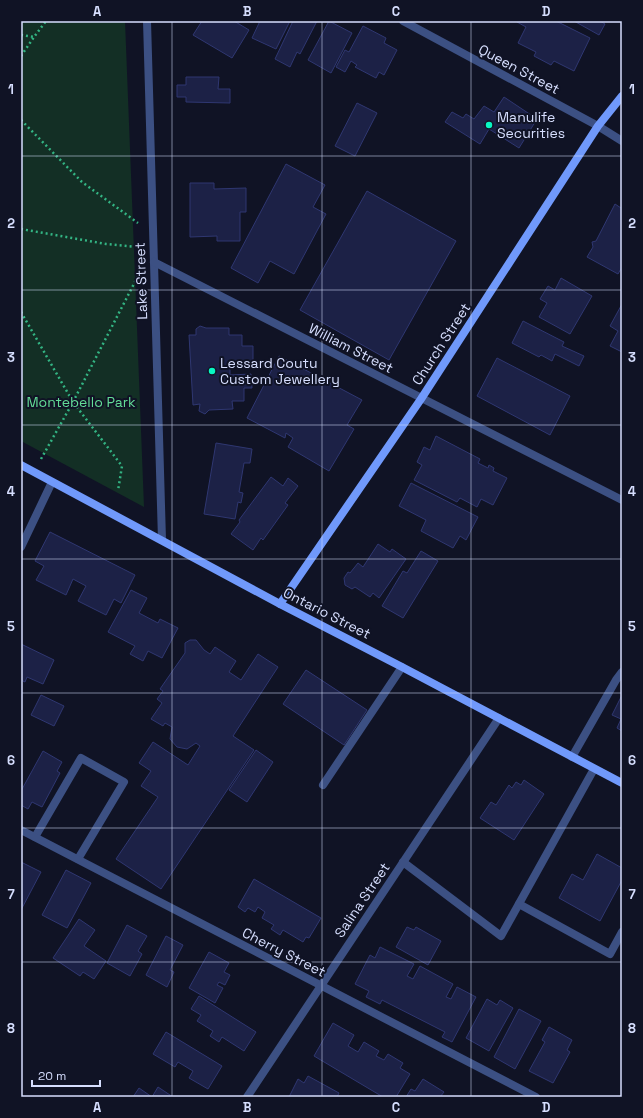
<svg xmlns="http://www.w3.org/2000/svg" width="643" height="1118" viewBox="0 0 643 1118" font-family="'Space Grotesk',sans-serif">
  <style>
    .green { fill: #132f25 }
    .building { fill: #1c2146; stroke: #2f3771 }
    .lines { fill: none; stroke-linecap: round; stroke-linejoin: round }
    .path { stroke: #33b483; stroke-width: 2.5; stroke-dasharray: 2 3; stroke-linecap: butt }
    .lane { stroke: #3c5083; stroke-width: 8 }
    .street { stroke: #3c5083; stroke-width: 8 }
    .secondary { stroke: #7099fb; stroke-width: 8 }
    .grid { fill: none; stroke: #d6defe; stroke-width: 1; stroke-opacity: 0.55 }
    .poi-dot { fill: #08f7c3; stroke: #101325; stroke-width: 1.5 }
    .labels { text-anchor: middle; stroke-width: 4; stroke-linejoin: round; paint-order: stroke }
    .street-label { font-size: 14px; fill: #d6defe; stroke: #101325 }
    .poi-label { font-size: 14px; fill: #d6defe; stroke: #101325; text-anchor: start }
    .park-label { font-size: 14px; fill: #63dc97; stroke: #101325 }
    .neatline { fill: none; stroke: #d6defe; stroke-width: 1.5 }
    .grid-label { font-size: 13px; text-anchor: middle; font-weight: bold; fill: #d6defe }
  </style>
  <rect width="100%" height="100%" fill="#101325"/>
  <polygon class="green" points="21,21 125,21 144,507 21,441"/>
  <g class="building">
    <polygon points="202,21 234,21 249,30 232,58 193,35"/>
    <polygon points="260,21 290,21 276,49 252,38"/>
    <polygon points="293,21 317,21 300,54 297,52 290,67 275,59"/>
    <polygon points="329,21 352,33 331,73 308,60"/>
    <polygon points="518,21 556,21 590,38 574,71 554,61 551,65 534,56 536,52 518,43 526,27 517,22"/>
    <polygon points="574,21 600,21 605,24 599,35"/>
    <polygon points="363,26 386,38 384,43 397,50 384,75 379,72 376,78 355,67 357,65 351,61 345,72 336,67 345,50 349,52"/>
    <polygon points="186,77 219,77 218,89 230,89 230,103 186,102 186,97 177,97 177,85 186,85"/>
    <polygon points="504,97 537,119 519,148 489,129 480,144 445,122 452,112 463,118 466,114 474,119 484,106 494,112"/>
    <polygon points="357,103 377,113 355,156 335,146"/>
    <polygon points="286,164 325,185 313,207 326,214 294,274 270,261 258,283 231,268"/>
    <polygon points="190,183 214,183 214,189 246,188 246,212 240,212 240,241 217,241 217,236 190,237"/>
    <polygon points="367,191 456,241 389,360 300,310"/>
    <polygon points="615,204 621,208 622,207 622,267 618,274 587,257 593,247 592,242 596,241"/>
    <polygon points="561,278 592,296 570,334 539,317 547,303 540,299 548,286 555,290"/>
    <polygon points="622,304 622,352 610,346 618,331 610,326"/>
    <polygon points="523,321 564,342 562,346 584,356 579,366 555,354 552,361 541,355 539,357 512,343"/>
    <polygon points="200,326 206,328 229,328 229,335 242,335 242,346 253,346 253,361 230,362 230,375 251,374 252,388 244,388 244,401 232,401 233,409 209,410 205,414 199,411 200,404 193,405 189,335 196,335 196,329"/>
    <polygon points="279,356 362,400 347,425 354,429 329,471 288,447 293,438 286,433 285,438 247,418"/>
    <polygon points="497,358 570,396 550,435 477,396"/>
    <polygon points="436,436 480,459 478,463 488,468 489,465 494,468 493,471 507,478 493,505 481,499 477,507 460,498 457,502 414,480 422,465 417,462 424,447 430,450"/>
    <polygon points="216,443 252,449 250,463 244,463 239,492 243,493 241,503 238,502 235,519 204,514"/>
    <polygon points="271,477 283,486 288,478 298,486 285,503 288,505 263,540 261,538 253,550 231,534 240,522 239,520"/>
    <polygon points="411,483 478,517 466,540 460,536 453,548 421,531 426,520 399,506"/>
    <polygon points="50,532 135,575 121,603 114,599 106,615 78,601 86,586 73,579 66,595 36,580 44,566 35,561"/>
    <polygon points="378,544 390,552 392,549 406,559 379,598 373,593 370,597 355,587 352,589 345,585 344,578 348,572 350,573 358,563 363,567"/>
    <polygon points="421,551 438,561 403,618 382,606 403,571 407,573"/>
    <polygon points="131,590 147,598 139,613 158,623 160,619 178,628 162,658 148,651 143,661 130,654 135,646 108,632"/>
    <polygon points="190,640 196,640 204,650 210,654 215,647 236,661 229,672 241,680 258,654 278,667 233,736 254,750 161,889 116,859 158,797 141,786 151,771 139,763 153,742 188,765 200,746 196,743 187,749 177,747 170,739 172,727 165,723 163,726 151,719 162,703 157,699 163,691 160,689 185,653 185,643"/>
    <polygon points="21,644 54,660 43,684 27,677 25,682 21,680"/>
    <polygon points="306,670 367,710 344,745 283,704"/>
    <polygon points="41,695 64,706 54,726 31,715"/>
    <polygon points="622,695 622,731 617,728 621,719 612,715"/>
    <polygon points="256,750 273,762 247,802 229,790"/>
    <polygon points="43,751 62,762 57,771 60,773 42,807 32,802 28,809 21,805 21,791"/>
    <polygon points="524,780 544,794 514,840 480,818 491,802 496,805 509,785 512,788 516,782 521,785"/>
    <polygon points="597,854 622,868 622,880 600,921 559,898 572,874 583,880"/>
    <polygon points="21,862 41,872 21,910"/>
    <polygon points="66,870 91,883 67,928 42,915"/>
    <polygon points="254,879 321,918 309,938 306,937 303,942 283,930 280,935 271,929 274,925 262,918 265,912 258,907 255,912 248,908 245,912 238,907"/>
    <polygon points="79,919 95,930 84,946 106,961 94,979 83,972 80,976 53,958"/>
    <polygon points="127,925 147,936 138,951 142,954 130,976 107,963"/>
    <polygon points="407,927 414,930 416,927 441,941 428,965 396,947"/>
    <polygon points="166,936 183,945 170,970 174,972 167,987 146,975"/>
    <polygon points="380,947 414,964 407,976 413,979 420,966 453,984 446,997 451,999 457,987 476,997 452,1042 442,1037 445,1032 382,1000 380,1004 366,997 369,991 355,984 370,955 375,958"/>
    <polygon points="209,952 229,963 224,972 230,975 225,985 219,982 217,985 223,988 215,1003 189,988"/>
    <polygon points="199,996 256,1032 244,1051 222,1037 219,1042 210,1036 213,1031 197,1021 201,1015 191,1009"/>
    <polygon points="487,999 497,1005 500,1000 513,1008 489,1051 466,1038"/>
    <polygon points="519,1009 541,1021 515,1069 494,1057"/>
    <polygon points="333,1023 354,1035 348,1046 358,1052 364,1042 379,1051 376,1056 384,1060 388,1054 403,1063 400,1068 410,1074 396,1097 383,1097 314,1056"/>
    <polygon points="549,1027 572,1040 567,1050 570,1052 553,1083 529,1071 545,1042 542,1040"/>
    <polygon points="166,1032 222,1066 208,1089 189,1078 193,1071 178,1062 175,1067 153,1054"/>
    <polygon points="308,1076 339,1093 337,1097 289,1097 298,1079 304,1083"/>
    <polygon points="423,1079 444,1092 440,1097 406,1097 411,1089 415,1091"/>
    <polygon points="158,1087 173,1097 133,1097 139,1088 152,1097"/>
  </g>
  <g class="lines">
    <g class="path">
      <polyline points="21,35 34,37 46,21"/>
      <polyline points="21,56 34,37"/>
      <polyline points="21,120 82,182 138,223"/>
      <polyline points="21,229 106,244 138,247"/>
      <polyline points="21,312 73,402 122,466 118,491"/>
      <polyline points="41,459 73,402 138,276"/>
    </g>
    <g class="lane">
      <polyline points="572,757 616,680 622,672"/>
      <polyline points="323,785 402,667"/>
      <polyline points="35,837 81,758 124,782 78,859"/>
      <polyline points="403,862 501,936 594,769"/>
      <polyline points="519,904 610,954 622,932"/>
    </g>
    <g class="street">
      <polyline points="147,21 162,540"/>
      <polyline points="403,21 598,126 622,141"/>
      <polyline points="154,262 622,500"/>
      <polyline points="21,547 52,482"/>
      <polyline points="21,830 536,1097"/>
      <polyline points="247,1097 499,718"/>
    </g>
    <g class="secondary">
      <polyline points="21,465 280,604 402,667 622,783"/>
      <polyline points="280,604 421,399 598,126 622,96"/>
    </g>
  </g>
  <path class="grid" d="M172,21V1097M322,21V1097M471,21V1097M21,156H622M21,290H622M21,425H622M21,559H622M21,693H622M21,828H622M21,962H622"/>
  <g class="poi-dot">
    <circle cx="489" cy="125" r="4"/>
    <circle cx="212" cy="371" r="4"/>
  </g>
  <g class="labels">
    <g class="street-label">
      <text transform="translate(519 69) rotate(28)" y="5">Queen Street</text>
      <text transform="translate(141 281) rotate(-92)" y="5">Lake Street</text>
      <text transform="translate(441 344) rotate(-57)" y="5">Church Street</text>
      <text transform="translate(351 348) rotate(27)" y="5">William Street</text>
      <text transform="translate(327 613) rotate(27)" y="5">Ontario Street</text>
      <text transform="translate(362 900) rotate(-56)" y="5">Salina Street</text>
      <text transform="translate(284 952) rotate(27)" y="5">Cherry Street</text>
    </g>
    <g class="poi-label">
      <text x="497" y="122">Manulife<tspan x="497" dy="16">Securities</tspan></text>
      <text x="220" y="368">Lessard Coutu<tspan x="220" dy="16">Custom Jewellery</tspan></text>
    </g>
    <g class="park-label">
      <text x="81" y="407">Montebello Park</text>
    </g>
  </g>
  <rect width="643" height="1118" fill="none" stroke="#101325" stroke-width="44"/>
  <path d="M32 1080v6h68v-6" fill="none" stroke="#d6defe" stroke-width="2"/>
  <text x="38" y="1080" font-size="12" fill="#d6defe" stroke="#101325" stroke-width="3" paint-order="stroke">20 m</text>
  <rect x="22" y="22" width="599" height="1074" class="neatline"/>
  <g class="grid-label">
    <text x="97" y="16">A</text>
    <text x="247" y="16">B</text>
    <text x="396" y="16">C</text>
    <text x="546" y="16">D</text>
    <text x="11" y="94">1</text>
    <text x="632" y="94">1</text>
    <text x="11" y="228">2</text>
    <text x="632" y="228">2</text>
    <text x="11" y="362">3</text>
    <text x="632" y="362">3</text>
    <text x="11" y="496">4</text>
    <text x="632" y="496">4</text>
    <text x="11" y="631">5</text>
    <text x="632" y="631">5</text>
    <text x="11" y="765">6</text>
    <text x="632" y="765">6</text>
    <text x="11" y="899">7</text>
    <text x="632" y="899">7</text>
    <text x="11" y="1033">8</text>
    <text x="632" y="1033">8</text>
    <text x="97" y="1112">A</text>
    <text x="247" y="1112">B</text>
    <text x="396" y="1112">C</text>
    <text x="546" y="1112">D</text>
  </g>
</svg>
